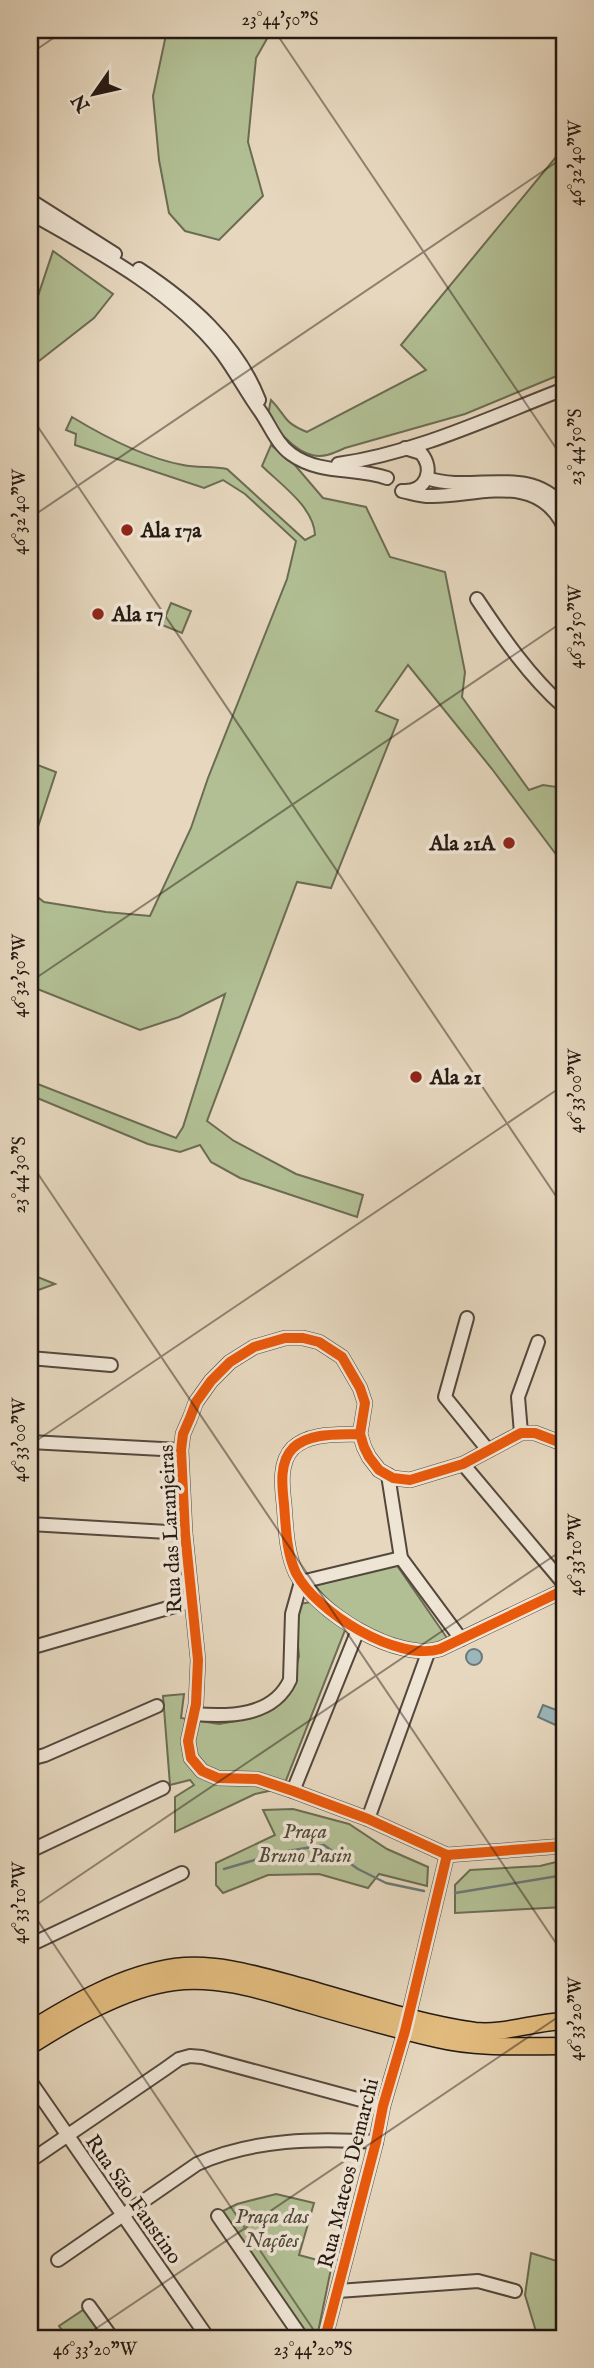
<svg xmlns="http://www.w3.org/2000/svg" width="594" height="2368" viewBox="0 0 594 2368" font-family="'IM FELL English',serif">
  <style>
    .green { fill: #b2bf94; stroke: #6b6c53; stroke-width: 2 }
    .water { fill: #9bb7bc; stroke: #6b7878; stroke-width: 2 }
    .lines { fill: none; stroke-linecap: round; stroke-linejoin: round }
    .stream { stroke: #6b7878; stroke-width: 2.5 }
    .minor-casing { stroke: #54483d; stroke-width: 16 }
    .major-casing { stroke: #241912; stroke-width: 19 }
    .minor { stroke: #efe5d5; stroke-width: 12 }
    .major { stroke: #e3bc7f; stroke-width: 16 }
    .cycleway-casing { stroke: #efe5d5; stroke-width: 15 }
    .cycleway { stroke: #e8590c; stroke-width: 10 }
    .ticks { fill: none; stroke: #241912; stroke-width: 2; stroke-opacity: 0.45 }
    .poi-dot { fill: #8f2418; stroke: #efe5d5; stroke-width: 2.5 }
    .labels { text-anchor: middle; stroke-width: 7; stroke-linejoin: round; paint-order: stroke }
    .poi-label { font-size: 21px; font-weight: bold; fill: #241912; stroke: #efe5d5; text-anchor: start }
    .street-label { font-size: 21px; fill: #241912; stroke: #efe5d5 }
    .park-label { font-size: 21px; font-style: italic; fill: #4f4b39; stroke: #efe5d5 }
    .neatline { fill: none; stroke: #241912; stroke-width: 2.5 }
    .ticks-label { font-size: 18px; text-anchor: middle; fill: #241912 }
  </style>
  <rect width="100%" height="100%" fill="#e6d7be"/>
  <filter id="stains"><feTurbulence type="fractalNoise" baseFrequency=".00286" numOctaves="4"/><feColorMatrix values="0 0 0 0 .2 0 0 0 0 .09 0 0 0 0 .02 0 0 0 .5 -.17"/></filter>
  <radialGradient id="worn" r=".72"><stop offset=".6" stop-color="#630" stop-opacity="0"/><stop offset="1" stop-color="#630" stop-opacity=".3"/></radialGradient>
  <g class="green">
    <polygon points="167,30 272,30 256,58 248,142 263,196 219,240 185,231 169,213 159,160 153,96"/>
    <path d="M564,150V373L465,414L345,448C334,453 324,458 312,455C297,452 270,427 269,412C269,408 270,404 271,400C287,416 282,422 307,432L426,370L401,345L556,157Z"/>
    <polygon points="53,251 113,294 94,318 30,368 30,320"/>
    <path d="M72,417C105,437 145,458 183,465C198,468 212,466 227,469L305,540L315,535C314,507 280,484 262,466L271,445L294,464L323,498L366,507L390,557L445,572L465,672L462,697L529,790L543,785L564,788V865L492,769L408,665L376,711L398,720L331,888L297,882L207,1121L234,1141L296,1174L363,1195L357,1217L240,1178L211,1162L200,1145L180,1152L148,1144L30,1095V1081L176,1138L183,1127L225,994L179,1017L140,1030L30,986V891L44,902L106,912L150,916L191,828L208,778L287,579L296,541L245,494L223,480L204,488L75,445L76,434L66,430Z"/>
    <polygon points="171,603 191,611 182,633 162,625"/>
    <polygon points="30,762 56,772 30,851"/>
    <polygon points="30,1274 55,1284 30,1293"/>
    <path d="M396,1564L447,1638L423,1650C384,1639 339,1617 314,1584Z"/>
    <polygon points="311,1602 324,1615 345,1630 283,1788 255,1794 175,1832 175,1797 194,1785 190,1780 170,1785 163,1696 184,1694 181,1718 219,1724 236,1721 260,1714 292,1684 299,1656 296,1625 299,1604"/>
    <polygon points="293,1809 349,1824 387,1849 428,1867 427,1886 379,1874 368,1888 319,1874 268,1875 223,1893 216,1885 216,1863 275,1835 263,1810"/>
    <polygon points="564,1860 564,1907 455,1913 455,1885 470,1870 540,1866"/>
    <polygon points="276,2194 314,2203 299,2255 332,2264 317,2337 304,2335 223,2211 237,2204"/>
    <polygon points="531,2253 557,2261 564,2271 564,2338 538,2338 525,2295"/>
    <polygon points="86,2308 106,2338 68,2338 59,2326"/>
  </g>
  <g class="water">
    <circle cx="474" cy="1657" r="8"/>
    <polygon points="543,1705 564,1713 562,1728 538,1717"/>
  </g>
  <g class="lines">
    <g class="stream">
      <polyline points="224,1869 282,1852 324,1845 358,1869 386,1883 424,1891"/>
      <polyline points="455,1893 564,1875"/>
    </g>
    <defs>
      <g id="minor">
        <polyline points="30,200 115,254"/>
        <path d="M30,213C96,250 175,292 222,353C236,372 247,393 260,411C270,425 276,443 291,454C320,475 355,467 387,478"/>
        <path d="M139,269C189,302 237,343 259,400"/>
        <path d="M338,464C416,453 491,417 564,389"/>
        <path d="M427,478C473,494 528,463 564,507"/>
        <path d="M402,491C412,493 422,497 433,496C481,495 538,472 564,527"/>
        <path d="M405,491C426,491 435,470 421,453L405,448"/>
        <path d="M477,599C503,638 529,676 564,707"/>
        <polyline points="467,1318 445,1397 488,1450"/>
        <polyline points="30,1358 111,1365"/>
        <polyline points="521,1433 518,1397 538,1342"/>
        <path d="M360,1434C339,1435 310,1432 293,1448C279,1462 282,1486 284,1504C286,1527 286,1552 296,1573C316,1612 397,1662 440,1649L564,1590"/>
        <polyline points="30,1442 181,1450"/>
        <polyline points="564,1444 535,1433 521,1433 463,1464 410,1480 393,1478 379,1470 369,1457 364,1447 360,1434 365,1403 360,1388 342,1357 319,1342 303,1338 285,1338 254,1347 230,1362 211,1381 196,1402 190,1418 183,1434 181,1450 185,1533 198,1660 196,1704 188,1741 191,1758 202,1771 218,1778 257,1779 293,1791 368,1819 447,1855 564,1846"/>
        <polyline points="463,1464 564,1584"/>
        <polyline points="388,1475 401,1558 461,1639"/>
        <polyline points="30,1524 185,1533"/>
        <polyline points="301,1582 401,1558"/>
        <polyline points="30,1648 192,1601"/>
        <path d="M194,1714C228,1717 273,1717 290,1680L292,1614L301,1582"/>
        <polyline points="30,1759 45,1755 157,1706"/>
        <polyline points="293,1791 358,1630"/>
        <polyline points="368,1819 428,1653"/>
        <polyline points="30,1851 163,1788"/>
        <polyline points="30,1945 182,1873"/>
        <polyline points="30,2081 208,2338"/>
        <polyline points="30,2161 165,2069 179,2059 190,2056 202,2057 383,2106"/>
        <polyline points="218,2216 302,2338"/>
        <path d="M58,2260L197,2164C252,2139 317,2138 376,2142"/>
        <polyline points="338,2291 478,2281 515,2291"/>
        <polyline points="89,2306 112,2338"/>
        <polyline points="325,2338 376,2142 383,2106 405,2031 447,1855"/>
      </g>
      <g id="major">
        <path d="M30,2030C73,2003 124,1974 175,1967C216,1962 255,1974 295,1985C354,2001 413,2022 475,2031C504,2034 535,2022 564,2021"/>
        <path d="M30,2046C71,2020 125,1988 174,1982C218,1976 263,1991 304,2003C348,2016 393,2029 437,2039C479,2049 522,2046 564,2046"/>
      </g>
    </defs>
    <use href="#minor" class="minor-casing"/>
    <use href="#major" class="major-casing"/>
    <use href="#minor" class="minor"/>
    <use href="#major" class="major"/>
    <defs>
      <g id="cycleway">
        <path d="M360,1434C339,1435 310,1432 293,1448C279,1462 282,1486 284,1504C286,1527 286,1552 296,1573C316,1612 397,1662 440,1649L564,1590"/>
        <polyline points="564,1444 535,1433 521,1433 463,1464 410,1480 393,1478 379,1470 369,1457 364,1447 360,1434 365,1403 360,1388 342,1357 319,1342 303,1338 285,1338 254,1347 230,1362 211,1381 196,1402 190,1418 183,1434 181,1450 185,1533 198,1660 196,1704 188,1741 191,1758 202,1771 218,1778 257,1779 293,1791 368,1819 447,1855 564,1846"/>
        <polyline points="325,2338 376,2142 383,2106 405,2031 447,1855"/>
      </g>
    </defs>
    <use href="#cycleway" class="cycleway-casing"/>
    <use href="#cycleway" class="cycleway"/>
  </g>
  <path class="ticks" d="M274,30L564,460M30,54L65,30M30,415L564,1208M30,518L564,157M30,982L564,621M30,1162L564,1955M30,1445L564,1085M30,1909L564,1549M30,1909L319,2338M82,2338L564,2013"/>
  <g class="poi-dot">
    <circle cx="127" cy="530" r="7"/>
    <circle cx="98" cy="614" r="7"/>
    <circle cx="509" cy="843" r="7"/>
    <circle cx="416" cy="1077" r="7"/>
  </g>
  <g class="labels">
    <g class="poi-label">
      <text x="141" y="537">Ala 17a</text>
      <text x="112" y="621">Ala 17</text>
      <text x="495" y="850" text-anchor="end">Ala 21A</text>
      <text x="430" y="1084">Ala 21</text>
    </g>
    <g class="street-label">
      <text transform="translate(170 1529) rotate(-93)" y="7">Rua das Laranjeiras</text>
      <text transform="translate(348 2173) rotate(-76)" y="7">Rua Mateos Demarchi</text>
      <text transform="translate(134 2199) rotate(55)" y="7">Rua São Faustino</text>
    </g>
    <g class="park-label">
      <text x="305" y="1838">Praça<tspan x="305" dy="24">Bruno Pasin</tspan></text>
      <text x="272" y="2223">Praça das<tspan x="272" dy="24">Nações</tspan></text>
    </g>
  </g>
  <rect width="594" height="2368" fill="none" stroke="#e6d7be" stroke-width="77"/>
  <g transform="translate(94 94) rotate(236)" stroke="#efe5d5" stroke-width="5" paint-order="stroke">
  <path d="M0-5L12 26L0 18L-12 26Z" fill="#241912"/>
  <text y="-10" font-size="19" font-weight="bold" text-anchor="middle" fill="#241912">N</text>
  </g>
  <rect x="38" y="38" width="518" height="2292" class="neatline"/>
  <g class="ticks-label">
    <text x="280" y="25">23°44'50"S</text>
    <text transform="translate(575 163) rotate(-90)" y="6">46°32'40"W</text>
    <text transform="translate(575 447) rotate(-90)" y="6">23°44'50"S</text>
    <text transform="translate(19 512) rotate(-90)" y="6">46°32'40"W</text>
    <text transform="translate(575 627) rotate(-90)" y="6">46°32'50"W</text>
    <text transform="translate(19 976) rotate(-90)" y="6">46°32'50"W</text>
    <text transform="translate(575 1091) rotate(-90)" y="6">46°33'00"W</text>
    <text transform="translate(19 1175) rotate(-90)" y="6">23°44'30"S</text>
    <text transform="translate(19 1440) rotate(-90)" y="6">46°33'00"W</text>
    <text transform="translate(575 1555) rotate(-90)" y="6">46°33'10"W</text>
    <text transform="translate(19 1903) rotate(-90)" y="6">46°33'10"W</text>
    <text transform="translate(575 2019) rotate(-90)" y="6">46°33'20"W</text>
    <text x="95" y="2355">46°33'20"W</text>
    <text x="313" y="2355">23°44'20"S</text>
  </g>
  <rect width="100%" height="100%" filter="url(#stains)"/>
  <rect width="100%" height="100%" fill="url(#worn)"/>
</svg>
